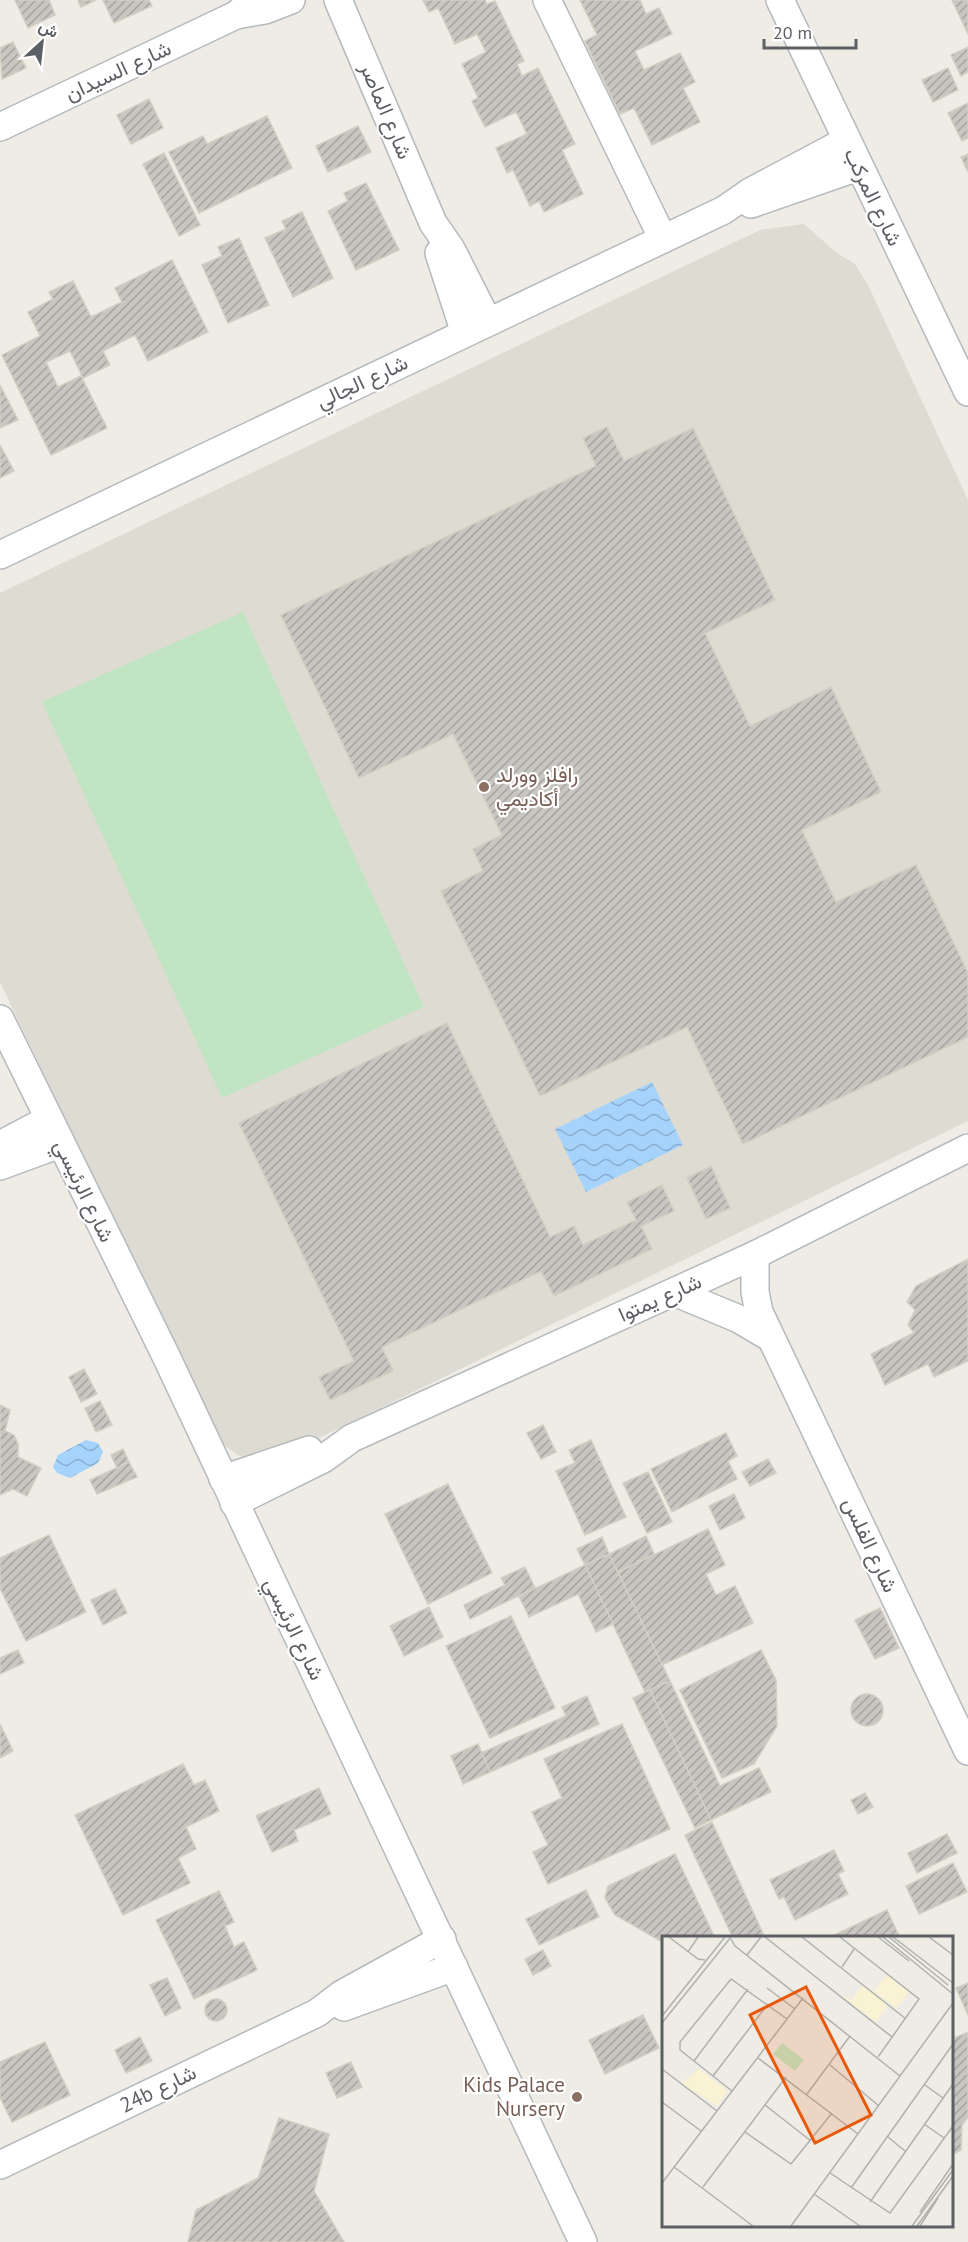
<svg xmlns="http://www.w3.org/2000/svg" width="968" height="2242" viewBox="0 0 968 2242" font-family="'PT Sans',Vazirmatn,sans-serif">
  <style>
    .education { fill: #dedbd2 }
    .garden { fill: #c1e5c2 }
    .water { fill: url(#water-waves) }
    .building { fill: url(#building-hatch); stroke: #d2cec2; stroke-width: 1.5 }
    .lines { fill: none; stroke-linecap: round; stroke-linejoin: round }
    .minor-casing { stroke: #b6b9bd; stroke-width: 30 }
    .minor { stroke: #fff; stroke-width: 27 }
    .education-dot { fill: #8d6e63; stroke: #fff; stroke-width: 2 }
    .labels { text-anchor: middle; stroke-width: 4.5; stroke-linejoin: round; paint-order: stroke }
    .street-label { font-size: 21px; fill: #5c5f64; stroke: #fff }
    .education-label { font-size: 21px; fill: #785e54; stroke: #fff; text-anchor: start }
    .inset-road { fill: none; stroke: #b0b0ad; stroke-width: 1.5 }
    .view { fill: #e8590c; fill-opacity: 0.15; stroke: #e8590c; stroke-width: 3 }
    .inset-edge { fill: none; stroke: #5c5f64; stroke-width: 3 }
  </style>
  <defs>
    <pattern id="water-waves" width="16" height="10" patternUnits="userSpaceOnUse" patternTransform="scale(1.5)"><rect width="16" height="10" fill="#a5d3fc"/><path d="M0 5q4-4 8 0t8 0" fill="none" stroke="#8aaed0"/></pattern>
    <pattern id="building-hatch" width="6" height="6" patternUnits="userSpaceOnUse" patternTransform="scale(1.5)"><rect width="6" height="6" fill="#c9c6c1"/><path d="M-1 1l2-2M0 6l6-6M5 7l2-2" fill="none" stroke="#a6a4a0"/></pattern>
  </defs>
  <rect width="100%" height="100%" fill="#eeece4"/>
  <polygon class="education" points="804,224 837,253 855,264 868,285 968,500 968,1121 282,1456 252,1461 236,1454 218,1440 0,982 0,593 760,230"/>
  <polygon class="garden" points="243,612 424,1007 222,1098 42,702"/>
  <g class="water">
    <polygon points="652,1082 683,1145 586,1192 555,1129"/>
    <polygon points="86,1440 98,1443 103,1452 98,1463 70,1478 57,1473 53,1467 58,1455"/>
  </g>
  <g class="building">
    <polygon points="15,0 49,0 55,15 28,28"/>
    <polygon points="78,0 96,0 81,7"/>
    <polygon points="103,0 149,0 152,6 114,23"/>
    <polygon points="423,0 485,0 487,4 495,1 524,61 517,64 522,76 538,68 575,144 562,150 583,194 544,212 539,201 530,206 513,170 507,173 496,148 527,134 516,112 485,127 472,101 478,98 462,64 486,52 477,34 455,44 438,8 429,12"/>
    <polygon points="580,0 640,0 646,14 659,8 672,34 635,51 644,70 680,53 695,82 683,88 700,122 652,145 634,108 620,114 585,41 597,35"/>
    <polygon points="952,0 968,0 968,34"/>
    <polygon points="13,42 26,68 2,79 0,48"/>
    <polygon points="968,47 968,72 961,76 951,55"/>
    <polygon points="948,68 958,90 933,102 922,80"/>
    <polygon points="149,99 163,128 131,144 117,115"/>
    <polygon points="968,103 968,138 962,141 948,113"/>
    <polygon points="267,116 292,168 199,213 169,152 203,136 207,144"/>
    <polygon points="358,126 371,152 328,172 316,146"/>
    <polygon points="164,153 200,225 179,236 143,164"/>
    <polygon points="968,154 968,172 961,157"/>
    <polygon points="366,183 399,250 356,270 328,211 348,201 344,193"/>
    <polygon points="302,212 333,278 293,297 265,238 286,229 282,221"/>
    <polygon points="239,238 269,305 228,323 202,265 222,256 218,247"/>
    <polygon points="172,260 208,332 148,361 135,335 103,351 110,365 83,378 70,351 46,362 58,387 81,376 107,428 51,455 2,355 40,336 28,312 53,299 49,292 73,281 91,317 122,302 115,288"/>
    <polygon points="0,385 18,420 0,428"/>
    <polygon points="607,427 624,461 693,428 775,600 705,633 750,726 831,687 881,792 802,830 836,902 916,865 968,973 968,1037 743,1144 687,1027 540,1096 441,891 483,871 473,849 502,835 453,734 359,778 281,615 596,466 583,438"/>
    <polygon points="0,445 14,471 0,478"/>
    <polygon points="447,1023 550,1237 574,1226 583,1245 636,1220 627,1202 662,1185 674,1211 641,1226 652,1249 554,1296 541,1271 382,1347 393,1371 330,1400 319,1377 354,1361 239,1123"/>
    <polygon points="711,1166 730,1208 706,1219 687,1178"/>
    <polygon points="968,1259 968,1361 934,1377 928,1364 885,1385 871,1354 914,1333 908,1325 915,1310 907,1302 916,1286"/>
    <polygon points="84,1369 97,1394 81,1402 69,1377"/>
    <polygon points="100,1401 112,1425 96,1432 85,1408"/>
    <polygon points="0,1405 10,1410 5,1431 14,1435 18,1444 18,1457 41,1468 27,1496 13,1489 0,1495"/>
    <polygon points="543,1425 556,1452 541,1459 527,1433"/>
    <polygon points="726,1433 737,1456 728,1461 737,1479 672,1512 651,1469"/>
    <polygon points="591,1440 626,1517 585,1535 556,1471 575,1463 569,1450"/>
    <polygon points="123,1449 129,1462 117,1468 111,1455"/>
    <polygon points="768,1459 776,1473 750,1486 742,1472"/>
    <polygon points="129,1462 137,1477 97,1494 90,1480"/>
    <polygon points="648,1472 672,1522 647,1533 623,1483"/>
    <polygon points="448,1484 492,1573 428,1604 385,1514"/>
    <polygon points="734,1494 745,1518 720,1530 709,1506"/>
    <polygon points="708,1529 725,1565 706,1574 716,1595 735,1586 753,1623 662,1665 618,1572"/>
    <polygon points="49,1535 86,1612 26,1641 0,1588 0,1558"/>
    <polygon points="646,1536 654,1554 618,1572 609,1554"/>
    <polygon points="602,1537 609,1554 585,1565 577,1549"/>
    <polygon points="609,1554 670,1681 645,1692 585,1565"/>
    <polygon points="585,1565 613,1624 596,1632 578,1594 529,1617 519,1596"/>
    <polygon points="525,1567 535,1588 470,1619 464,1605 505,1585 501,1578"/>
    <polygon points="115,1589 127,1613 103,1625 91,1600"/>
    <polygon points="429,1607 443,1637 404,1656 390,1626"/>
    <polygon points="880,1608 899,1648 875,1659 855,1620"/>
    <polygon points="511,1616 555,1708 490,1738 446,1646"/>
    <polygon points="18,1650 24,1663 0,1674 0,1658"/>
    <polygon points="761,1650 776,1680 777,1726 754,1764 722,1778 680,1690"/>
    <polygon points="670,1681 720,1786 759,1768 771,1792 711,1820 650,1690"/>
    <polygon points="650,1690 711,1820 695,1828 633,1698"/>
    <circle cx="867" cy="1710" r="16"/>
    <polygon points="587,1696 599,1724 490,1772 481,1753 566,1716 562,1707"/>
    <polygon points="0,1724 13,1751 0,1758"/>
    <polygon points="622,1724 670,1829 548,1884 533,1852 548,1845 532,1812 562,1798 544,1759"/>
    <polygon points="478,1744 490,1772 463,1784 451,1756"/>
    <polygon points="183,1764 194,1785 205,1780 219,1811 186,1827 196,1849 178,1858 190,1883 123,1915 75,1815"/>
    <polygon points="319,1788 331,1814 294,1830 298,1841 272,1852 256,1816"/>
    <polygon points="865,1793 873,1807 858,1814 851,1800"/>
    <polygon points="712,1822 765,1938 733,1938 685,1835"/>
    <polygon points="947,1834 957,1853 917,1873 908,1853"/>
    <polygon points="834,1850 844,1871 838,1874 848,1894 795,1920 784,1897 779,1899 770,1880"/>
    <polygon points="675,1854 715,1938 664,1938 664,1943 615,1915 605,1898 608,1886"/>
    <polygon points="953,1863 967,1892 919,1914 906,1886"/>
    <polygon points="586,1890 599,1917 539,1945 526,1919"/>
    <polygon points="219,1891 234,1922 225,1926 234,1947 244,1942 257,1970 194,1999 156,1920"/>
    <polygon points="887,1910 900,1938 828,1938"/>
    <polygon points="543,1950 551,1966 533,1975 525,1959"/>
    <polygon points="167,1978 181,2008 165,2016 150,1985"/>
    <polygon points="968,1983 968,2015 956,1988"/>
    <circle cx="216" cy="2010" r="11"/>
    <polygon points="643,2015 659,2048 605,2074 589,2040"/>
    <polygon points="968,2032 968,2117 962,2125 961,2150 952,2155 952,2039"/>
    <polygon points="140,2037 152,2061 126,2073 115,2050"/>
    <polygon points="45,2042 70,2095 12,2122 0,2097 0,2062"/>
    <polygon points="351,2062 362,2087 337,2098 326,2073"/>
    <polygon points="279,2118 329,2134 314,2191 344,2242 188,2242 196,2210 258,2178"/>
  </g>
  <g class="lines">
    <defs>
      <g id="minor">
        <polyline points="338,0 433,223 451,249 488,322"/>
        <polyline points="547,0 663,239"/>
        <polyline points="780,0 968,392"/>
        <polyline points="236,15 265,10 291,0"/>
        <polyline points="0,127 236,15 254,0"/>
        <polyline points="751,204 858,167"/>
        <polyline points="439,253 465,333"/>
        <polyline points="0,555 724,210 750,192 846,141"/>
        <polyline points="0,1019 166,1356 583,2242"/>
        <polyline points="0,1145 49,1119"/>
        <polyline points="0,1166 60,1144"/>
        <polyline points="755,1255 755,1292 759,1312 968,1751"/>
        <polyline points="674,1292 739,1319 771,1338"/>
        <polyline points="223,1479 309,1450"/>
        <polyline points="234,1503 323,1459 352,1438 755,1255 968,1148"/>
        <polyline points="344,2007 454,1967"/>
        <polyline points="0,2165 317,2013 342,1994 442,1939"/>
      </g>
    </defs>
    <use href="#minor" class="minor-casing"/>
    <use href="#minor" class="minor"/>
  </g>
  <g class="education-dot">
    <circle cx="484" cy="787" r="6"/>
    <circle cx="577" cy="2097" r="6"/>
  </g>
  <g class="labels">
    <g class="street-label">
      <text transform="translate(118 71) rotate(-25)" y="7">شارع السيدان</text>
      <text transform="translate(386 111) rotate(67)" y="7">شارع الماصر</text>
      <text transform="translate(873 197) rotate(64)" y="7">شارع المركب</text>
      <text transform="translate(362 382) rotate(-25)" y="7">شارع الجالي</text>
      <text transform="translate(84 1191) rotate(64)" y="7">شارع الرئيسي</text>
      <text transform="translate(660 1298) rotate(-24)" y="7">شارع يمتوا</text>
      <text transform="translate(870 1545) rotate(65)" y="7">شارع الفلس</text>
      <text transform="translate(294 1629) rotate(64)" y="7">شارع الرئيسي</text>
      <text transform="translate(158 2089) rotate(-26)" y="7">24b شارع</text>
    </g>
    <g class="education-label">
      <text x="496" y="782">رافلز وورلد<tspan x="496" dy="24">أكاديمي</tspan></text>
      <text x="565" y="2092" text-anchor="end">Kids Palace<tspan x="565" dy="24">Nursery</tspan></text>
    </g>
  </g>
  <g transform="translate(662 1936)">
    <rect width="291" height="291" fill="#eeece4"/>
    <path d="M225,39L247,56L234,72L212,55ZM201,49L226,69L214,86L179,59L189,64ZM37,133L65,155L55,170L20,147Z" fill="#f9f2d3"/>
    <path d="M120,107L142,124L133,135L111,118Z" fill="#c1e5c2"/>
    <path class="inset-road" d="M7,1L36,23L43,24M103,1L230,101M140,1L244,83M178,1L257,63L216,121M216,1L247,25M221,1L291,58M227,1L286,49M231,1L291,47M267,1L291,19M69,3L73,10L238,140M26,16L36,1M85,19L99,1M180,31L192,13M105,52L133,73M0,80L63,1M0,87L69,1M96,122L196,198M32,125L86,53M168,129L217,170M0,133L55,175M51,140L106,68M263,149L281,162M70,155L18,114V106L69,43L125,83M145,158L188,100M0,166L39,195M103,169L149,205M262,188L282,202M83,196L129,228L170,177M226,201L243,215M12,231L91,290M168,237L228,277L291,190M0,247L141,62M41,251L124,141M189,252L291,108M152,258L198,290M208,266L291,148M258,276L291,228M129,290L291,67M250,290L291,234M255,290L291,240M258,290L276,262"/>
    <path class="view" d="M144,51L209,179L153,207L88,79Z"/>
    <rect width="291" height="291" class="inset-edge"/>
  </g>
  <g transform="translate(42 42) rotate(27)" stroke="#ffffff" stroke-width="4.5" paint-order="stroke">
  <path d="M0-4.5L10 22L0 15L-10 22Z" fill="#5c5f64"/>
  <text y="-9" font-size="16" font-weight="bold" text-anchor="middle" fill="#5c5f64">ش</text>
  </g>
  <path d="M764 39v9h92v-9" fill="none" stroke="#5c5f64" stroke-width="3"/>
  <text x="773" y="39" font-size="18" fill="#5c5f64" stroke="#ffffff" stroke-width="4.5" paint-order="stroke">20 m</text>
</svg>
